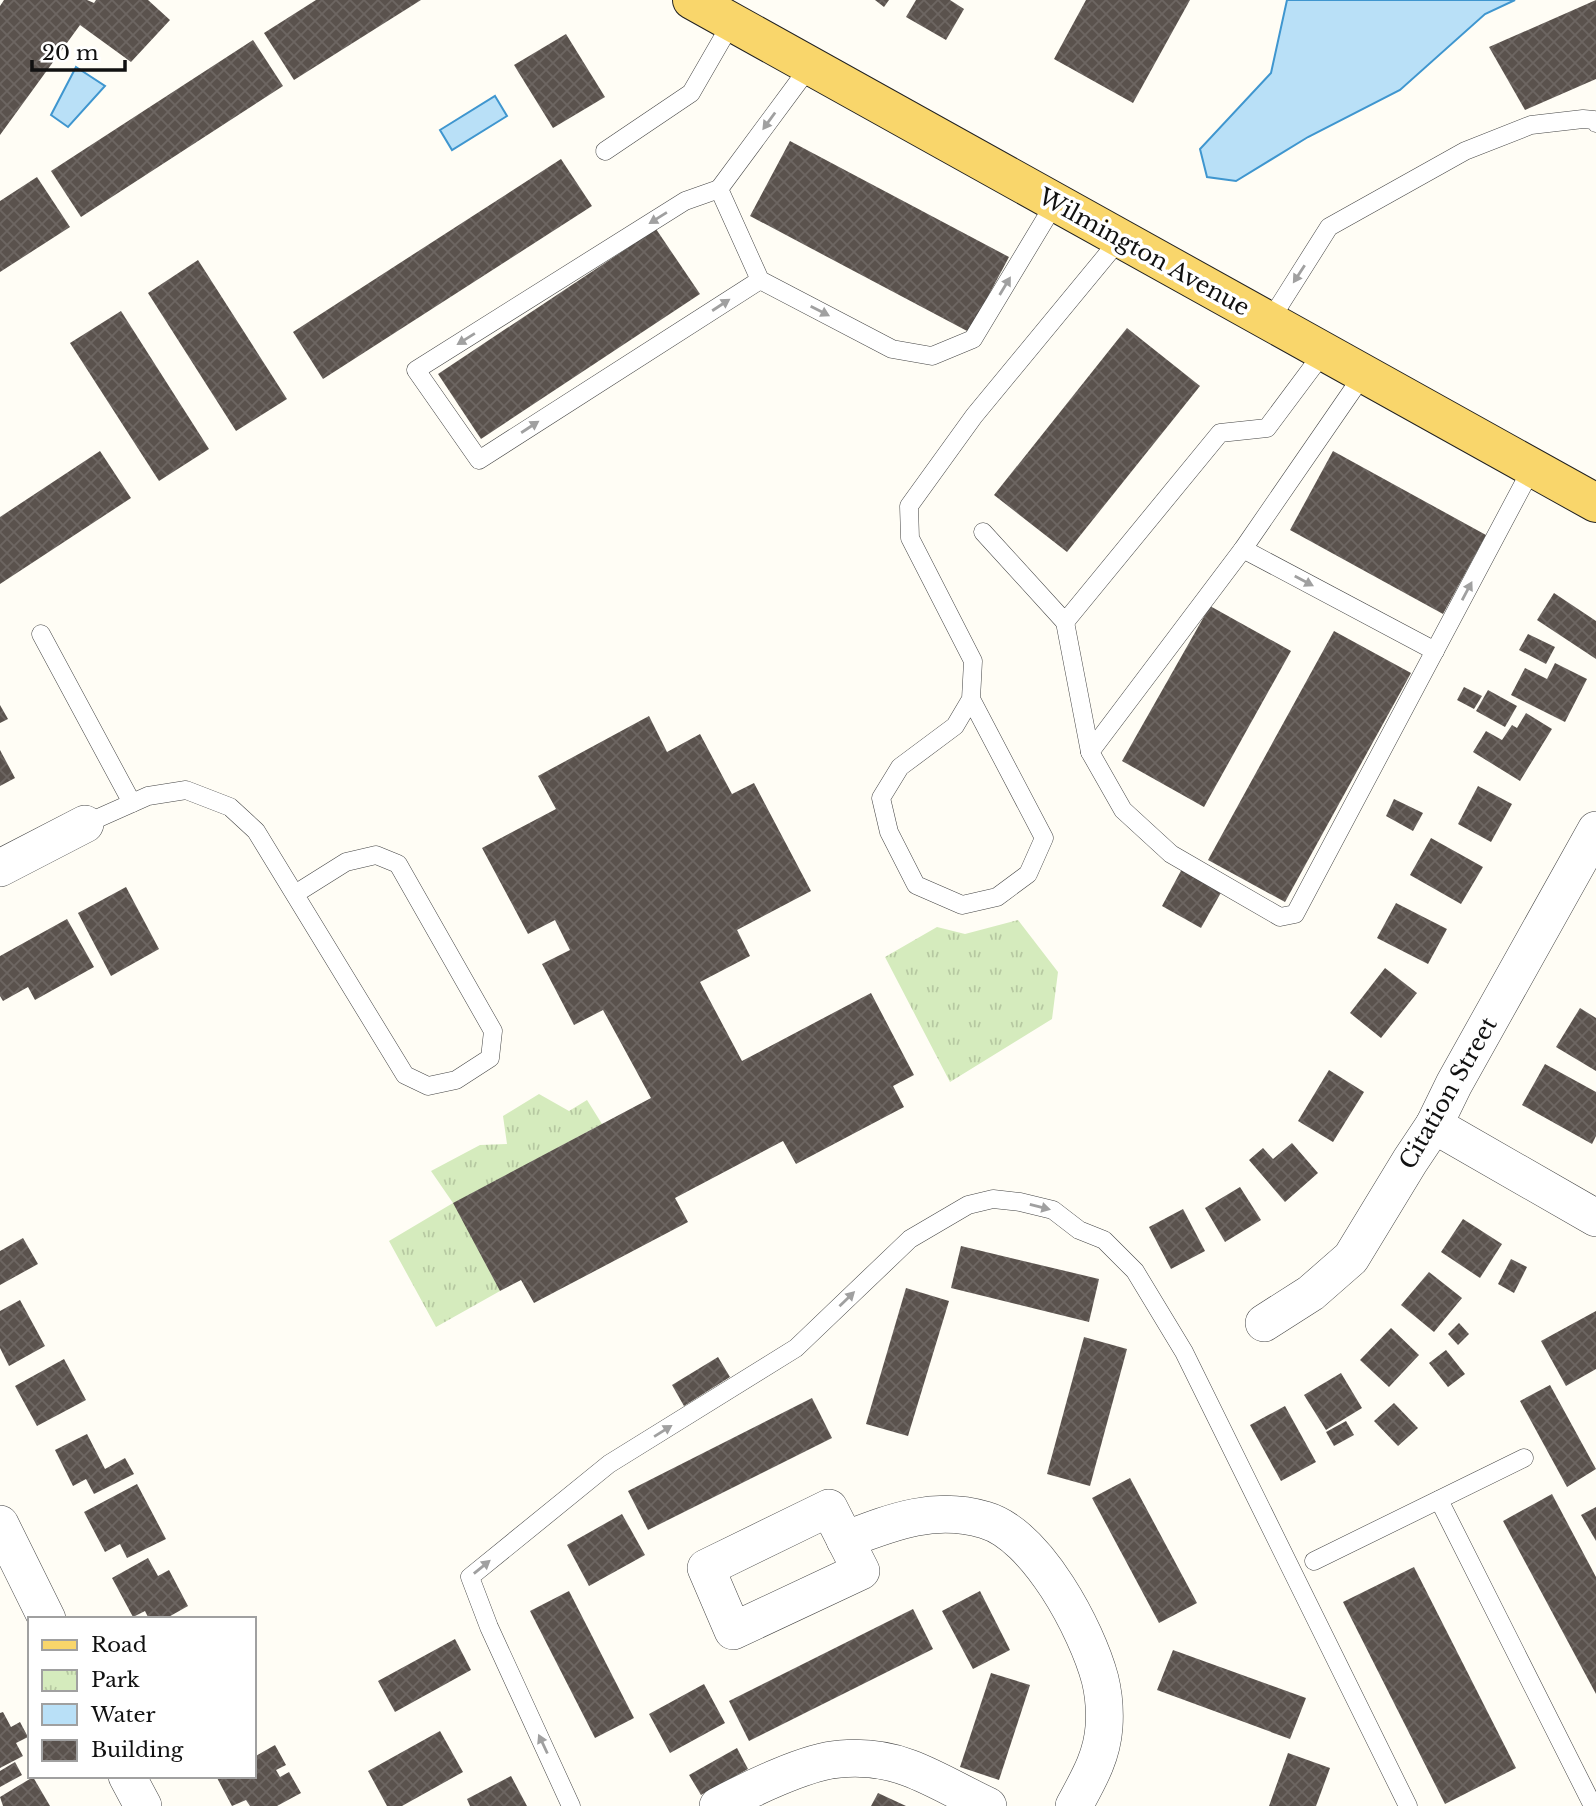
<svg xmlns="http://www.w3.org/2000/svg" width="1596" height="1806" viewBox="0 0 1596 1806" font-family="'Libre Baskerville',serif">
  <style>
    .park { fill: url(#park-tufts) }
    .water { fill: #b9e0f7; stroke: #3f96cf; stroke-width: 2 }
    .building { fill: url(#building-cross-hatch) }
    .lines { fill: none; stroke-linecap: round; stroke-linejoin: round }
    .lane-casing { stroke: #444; stroke-width: 19 }
    .street-casing { stroke: #444; stroke-width: 38 }
    .primary-casing { stroke: #222; stroke-width: 40 }
    .lane { stroke: #fff; stroke-width: 18 }
    .street { stroke: #fff; stroke-width: 37 }
    .primary { stroke: #f9d66b; stroke-width: 38 }
    .oneway { fill: #a0a0a0 }
    .labels { text-anchor: middle; stroke-width: 7; stroke-linejoin: round; paint-order: stroke }
    .street-label { font-size: 23px; fill: #111; stroke: #fff }
  </style>
  <defs>
    <pattern id="park-tufts" width="24" height="20" patternUnits="userSpaceOnUse" patternTransform="scale(1.75)"><rect width="24" height="20" fill="#d5ebbd"/><path d="M3 7l-1-3M5 7V3M7 7l1-3M15 17l-1-3M17 17v-4M19 17l1-3" fill="none" stroke="#b6c8a1"/></pattern>
    <pattern id="building-cross-hatch" width="8" height="8" patternUnits="userSpaceOnUse" patternTransform="scale(1.75)"><rect width="8" height="8" fill="#5a524d"/><path d="M0 0l8 8M0 8l8-8" fill="none" stroke="#6d6662"/></pattern>
  </defs>
  <rect width="100%" height="100%" fill="#fffdf5"/>
  <g class="park">
    <polygon points="1018,920 1058,972 1052,1019 950,1082 885,957 937,927 965,934"/>
    <polygon points="539,1094 569,1111 587,1100 602,1124 454,1203 500,1291 436,1327 389,1241 453,1203 431,1171 480,1145 507,1144 503,1116"/>
  </g>
  <g class="water">
    <polygon points="1287,0 1515,0 1485,14 1400,90 1308,137 1236,181 1207,177 1200,149 1271,73"/>
    <polygon points="76,67 105,86 68,127 51,115"/>
    <polygon points="495,96 507,116 452,150 440,130"/>
  </g>
  <g class="building">
    <polygon points="4,0 87,0 94,3 96,0 148,0 170,20 131,62 80,25 0,135 0,6"/>
    <polygon points="316,0 421,0 294,80 264,33"/>
    <polygon points="875,0 889,0 884,7"/>
    <polygon points="916,0 950,0 964,9 946,40 906,17"/>
    <polygon points="1086,0 1190,0 1133,103 1054,59"/>
    <polygon points="1596,0 1596,79 1525,110 1489,47"/>
    <polygon points="566,34 605,97 553,128 514,65"/>
    <polygon points="253,40 283,86 81,217 51,171"/>
    <polygon points="790,141 1009,257 969,332 750,216"/>
    <polygon points="561,159 592,206 323,379 293,332"/>
    <polygon points="37,177 70,227 0,272 0,201"/>
    <polygon points="656,229 700,294 481,439 438,374"/>
    <polygon points="198,260 287,399 236,431 148,293"/>
    <polygon points="121,311 209,449 159,481 70,343"/>
    <polygon points="1127,328 1200,386 1067,552 994,495"/>
    <polygon points="100,451 131,498 0,584 0,517"/>
    <polygon points="1333,451 1486,535 1443,614 1290,530"/>
    <polygon points="1554,593 1596,621 1596,659 1537,620"/>
    <polygon points="1210,606 1291,651 1204,807 1122,761"/>
    <polygon points="1334,631 1411,673 1285,902 1208,860"/>
    <polygon points="1528,634 1555,647 1546,664 1519,650"/>
    <polygon points="1555,663 1587,679 1565,722 1511,695 1525,668 1547,679"/>
    <polygon points="1464,687 1482,696 1474,709 1457,700"/>
    <polygon points="1488,690 1517,706 1505,727 1476,711"/>
    <polygon points="0,705 8,719 0,723"/>
    <polygon points="1526,713 1552,729 1520,781 1473,752 1486,731 1502,740 1512,725 1517,728"/>
    <polygon points="649,716 667,752 700,734 732,794 754,783 811,891 737,930 750,956 700,982 742,1061 871,993 914,1075 893,1086 904,1107 796,1164 783,1141 675,1198 688,1222 534,1303 521,1280 500,1291 453,1203 651,1098 603,1010 574,1025 542,964 570,950 555,920 528,934 482,848 556,809 538,776"/>
    <polygon points="0,750 15,778 0,786"/>
    <polygon points="1478,786 1512,804 1491,842 1458,824"/>
    <polygon points="1394,799 1423,813 1413,831 1386,816"/>
    <polygon points="1431,838 1483,867 1461,904 1410,875"/>
    <polygon points="1183,867 1223,889 1201,928 1162,906"/>
    <polygon points="126,887 159,949 111,976 78,913"/>
    <polygon points="1396,903 1447,929 1428,964 1377,938"/>
    <polygon points="67,919 94,967 35,1000 28,987 3,1001 0,996 0,956"/>
    <polygon points="1385,968 1417,993 1381,1038 1350,1013"/>
    <polygon points="1580,1008 1596,1018 1596,1071 1556,1047"/>
    <polygon points="1545,1064 1596,1092 1596,1136 1592,1144 1522,1105"/>
    <polygon points="1329,1070 1364,1092 1333,1142 1298,1121"/>
    <polygon points="1292,1143 1318,1173 1285,1202 1249,1160 1263,1148 1273,1159"/>
    <polygon points="1240,1187 1261,1220 1225,1242 1205,1208"/>
    <polygon points="1183,1209 1205,1251 1171,1269 1149,1227"/>
    <polygon points="1463,1219 1502,1244 1480,1278 1441,1252"/>
    <polygon points="23,1238 38,1264 0,1285 0,1251"/>
    <polygon points="961,1246 1099,1279 1089,1322 951,1288"/>
    <polygon points="1511,1259 1527,1267 1514,1293 1498,1284"/>
    <polygon points="1429,1272 1462,1298 1434,1332 1401,1305"/>
    <polygon points="906,1288 949,1301 908,1436 866,1424"/>
    <polygon points="20,1300 45,1346 9,1366 0,1348 0,1311"/>
    <polygon points="1596,1311 1596,1369 1566,1386 1541,1341"/>
    <polygon points="1459,1323 1469,1334 1458,1345 1448,1334"/>
    <polygon points="1391,1328 1419,1355 1389,1387 1360,1360"/>
    <polygon points="1084,1337 1127,1349 1090,1486 1047,1474"/>
    <polygon points="1446,1350 1465,1374 1448,1387 1429,1363"/>
    <polygon points="718,1357 730,1377 684,1406 672,1385"/>
    <polygon points="64,1359 86,1400 37,1426 15,1386"/>
    <polygon points="1341,1373 1362,1408 1326,1430 1304,1395"/>
    <polygon points="1550,1385 1596,1469 1567,1487 1520,1401"/>
    <polygon points="812,1398 832,1438 648,1530 628,1491"/>
    <polygon points="1394,1403 1418,1428 1398,1446 1374,1421"/>
    <polygon points="1285,1406 1316,1462 1281,1481 1250,1425"/>
    <polygon points="1346,1421 1354,1435 1334,1446 1326,1432"/>
    <polygon points="87,1434 105,1469 125,1458 134,1474 94,1494 86,1479 73,1486 55,1450"/>
    <polygon points="1130,1478 1197,1603 1159,1623 1092,1498"/>
    <polygon points="137,1484 166,1539 127,1558 120,1544 105,1552 84,1512"/>
    <polygon points="1552,1494 1596,1577 1596,1694 1503,1521"/>
    <polygon points="1596,1507 1596,1541 1581,1515"/>
    <polygon points="622,1514 645,1555 589,1586 567,1545"/>
    <polygon points="148,1558 158,1576 169,1570 188,1606 165,1619 149,1619 145,1611 133,1617 112,1578"/>
    <polygon points="1414,1567 1516,1768 1445,1804 1343,1602"/>
    <polygon points="569,1591 634,1718 595,1738 530,1611"/>
    <polygon points="980,1591 1010,1650 973,1669 942,1611"/>
    <polygon points="913,1609 933,1649 749,1741 729,1701"/>
    <polygon points="455,1639 471,1670 395,1712 378,1681"/>
    <polygon points="1173,1650 1306,1698 1290,1739 1157,1690"/>
    <polygon points="991,1673 1030,1685 999,1780 960,1767"/>
    <polygon points="704,1684 725,1723 670,1753 649,1714"/>
    <polygon points="3,1712 11,1727 20,1722 28,1737 16,1743 23,1756 0,1768 0,1713"/>
    <polygon points="440,1731 463,1772 402,1806 387,1806 368,1771"/>
    <polygon points="275,1745 286,1765 276,1770 280,1777 289,1772 301,1793 277,1806 250,1806 246,1800 232,1806 216,1776 254,1776 254,1757"/>
    <polygon points="737,1748 748,1769 701,1795 689,1775"/>
    <polygon points="1288,1753 1330,1768 1316,1806 1269,1806"/>
    <polygon points="15,1762 22,1775 0,1787 0,1771"/>
    <polygon points="511,1776 527,1806 470,1806 467,1799"/>
    <polygon points="33,1777 50,1806 3,1806 0,1797"/>
    <polygon points="878,1793 906,1806 871,1806"/>
  </g>
  <g class="lines">
    <defs>
      <g id="lane">
        <polyline points="810,66 719,189 760,280 892,349 932,356 973,339 1055,203"/>
        <polyline points="605,151 691,93 732,22"/>
        <polyline points="719,189 685,201 416,370 479,460 760,280"/>
        <polyline points="1269,322 1329,227 1465,151 1531,125 1583,119 1594,120 1596,123"/>
        <polyline points="1363,375 1243,549 1090,752 1123,810 1171,854 1280,917 1295,914 1532,468"/>
        <polyline points="983,532 1065,622 1220,433 1267,428 1323,353"/>
        <polyline points="1243,549 1435,651"/>
        <polyline points="1065,622 1090,752"/>
        <polyline points="41,634 132,803"/>
        <polyline points="971,699 1044,838 1028,874 997,897 962,905 916,885 889,832 881,798 900,767 955,726 971,699 973,661 910,538 909,506 974,416 1120,239"/>
        <polyline points="85,824 148,796 186,790 230,807 256,831 405,1075 428,1086 456,1080 490,1058 493,1031 398,864 376,855 346,862 295,894"/>
        <polyline points="1439,1500 1593,1806"/>
        <polyline points="1314,1561 1524,1458"/>
        <polyline points="571,1806 489,1627 470,1577 609,1464 796,1348 910,1239 968,1205 993,1199 1020,1202 1053,1210 1079,1230 1104,1240 1135,1271 1184,1352 1408,1806"/>
      </g>
      <g id="street">
        <polyline points="0,868 85,824"/>
        <polyline points="1434,1125 1596,1218"/>
        <polyline points="1264,1323 1311,1293 1351,1258 1410,1161 1434,1125 1454,1084 1596,830"/>
        <polygon points="829,1508 861,1571 733,1631 706,1568"/>
        <polyline points="0,1524 47,1619"/>
        <path d="M845,1540C892,1522 934,1505 985,1520C1037,1535 1087,1630 1100,1679C1104,1695 1105,1712 1104,1727C1102,1757 1088,1780 1074,1806"/>
        <polyline points="127,1776 143,1806"/>
        <path d="M718,1806C748,1790 807,1761 840,1759C863,1757 888,1760 909,1768C936,1778 962,1794 988,1806"/>
      </g>
      <polyline id="primary" points="692,0 1596,503"/>
    </defs>
    <use href="#lane" class="lane-casing"/>
    <use href="#street" class="street-casing"/>
    <use href="#primary" class="primary-casing"/>
    <use href="#lane" class="lane"/>
    <use href="#street" class="street"/>
    <use href="#primary" class="primary"/>
  </g>
  <defs><path id="oneway-solid" d="M-6-.8H1V-3.2L6.5 0L1 3.2V.8H-6Z" transform="scale(1.75)"/></defs>
  <g class="oneway">
    <use href="#oneway-solid" transform="translate(769 121) rotate(126)"/>
    <use href="#oneway-solid" transform="translate(658 218) rotate(148)"/>
    <use href="#oneway-solid" transform="translate(1299 274) rotate(123)"/>
    <use href="#oneway-solid" transform="translate(1005 286) rotate(-59)"/>
    <use href="#oneway-solid" transform="translate(721 305) rotate(-33)"/>
    <use href="#oneway-solid" transform="translate(820 311) rotate(27)"/>
    <use href="#oneway-solid" transform="translate(466 339) rotate(148)"/>
    <use href="#oneway-solid" transform="translate(530 427) rotate(-33)"/>
    <use href="#oneway-solid" transform="translate(1304 581) rotate(28)"/>
    <use href="#oneway-solid" transform="translate(1467 591) rotate(-62)"/>
    <use href="#oneway-solid" transform="translate(1040 1207) rotate(14)"/>
    <use href="#oneway-solid" transform="translate(847 1299) rotate(-44)"/>
    <use href="#oneway-solid" transform="translate(663 1431) rotate(-32)"/>
    <use href="#oneway-solid" transform="translate(482 1567) rotate(-39)"/>
    <use href="#oneway-solid" transform="translate(543 1744) rotate(-115)"/>
  </g>
  <g class="labels">
    <g class="street-label">
      <text transform="translate(1144 252) rotate(29)" y="8">Wilmington Avenue</text>
      <text transform="translate(1448 1093) rotate(-60)" y="8">Citation Street</text>
    </g>
  </g>
  <rect x="28" y="1617" width="228" height="161" fill="#ffffff" stroke="#a0a0a0" stroke-width="2"/>
  <rect x="42" y="1640" width="35" height="10" fill="#f9d66b" stroke="#a0a0a0" stroke-width="2"/>
  <text x="91" y="1652" font-size="21" fill="#111111">Road</text>
  <rect x="42" y="1670" width="35" height="21" fill="url(#park-tufts)" stroke="#a0a0a0" stroke-width="2"/>
  <text x="91" y="1687" font-size="21" fill="#111111">Park</text>
  <rect x="42" y="1704" width="35" height="21" fill="#b9e0f7" stroke="#a0a0a0" stroke-width="2"/>
  <text x="91" y="1722" font-size="21" fill="#111111">Water</text>
  <rect x="42" y="1740" width="35" height="21" fill="url(#building-cross-hatch)" stroke="#a0a0a0" stroke-width="2"/>
  <text x="91" y="1757" font-size="21" fill="#111111">Building</text>
  <path d="M32 60v10h93v-10" fill="none" stroke="#111111" stroke-width="3.5"/>
  <text x="42" y="60" font-size="21" fill="#111111" stroke="#ffffff" stroke-width="5" paint-order="stroke">20 m</text>
</svg>
